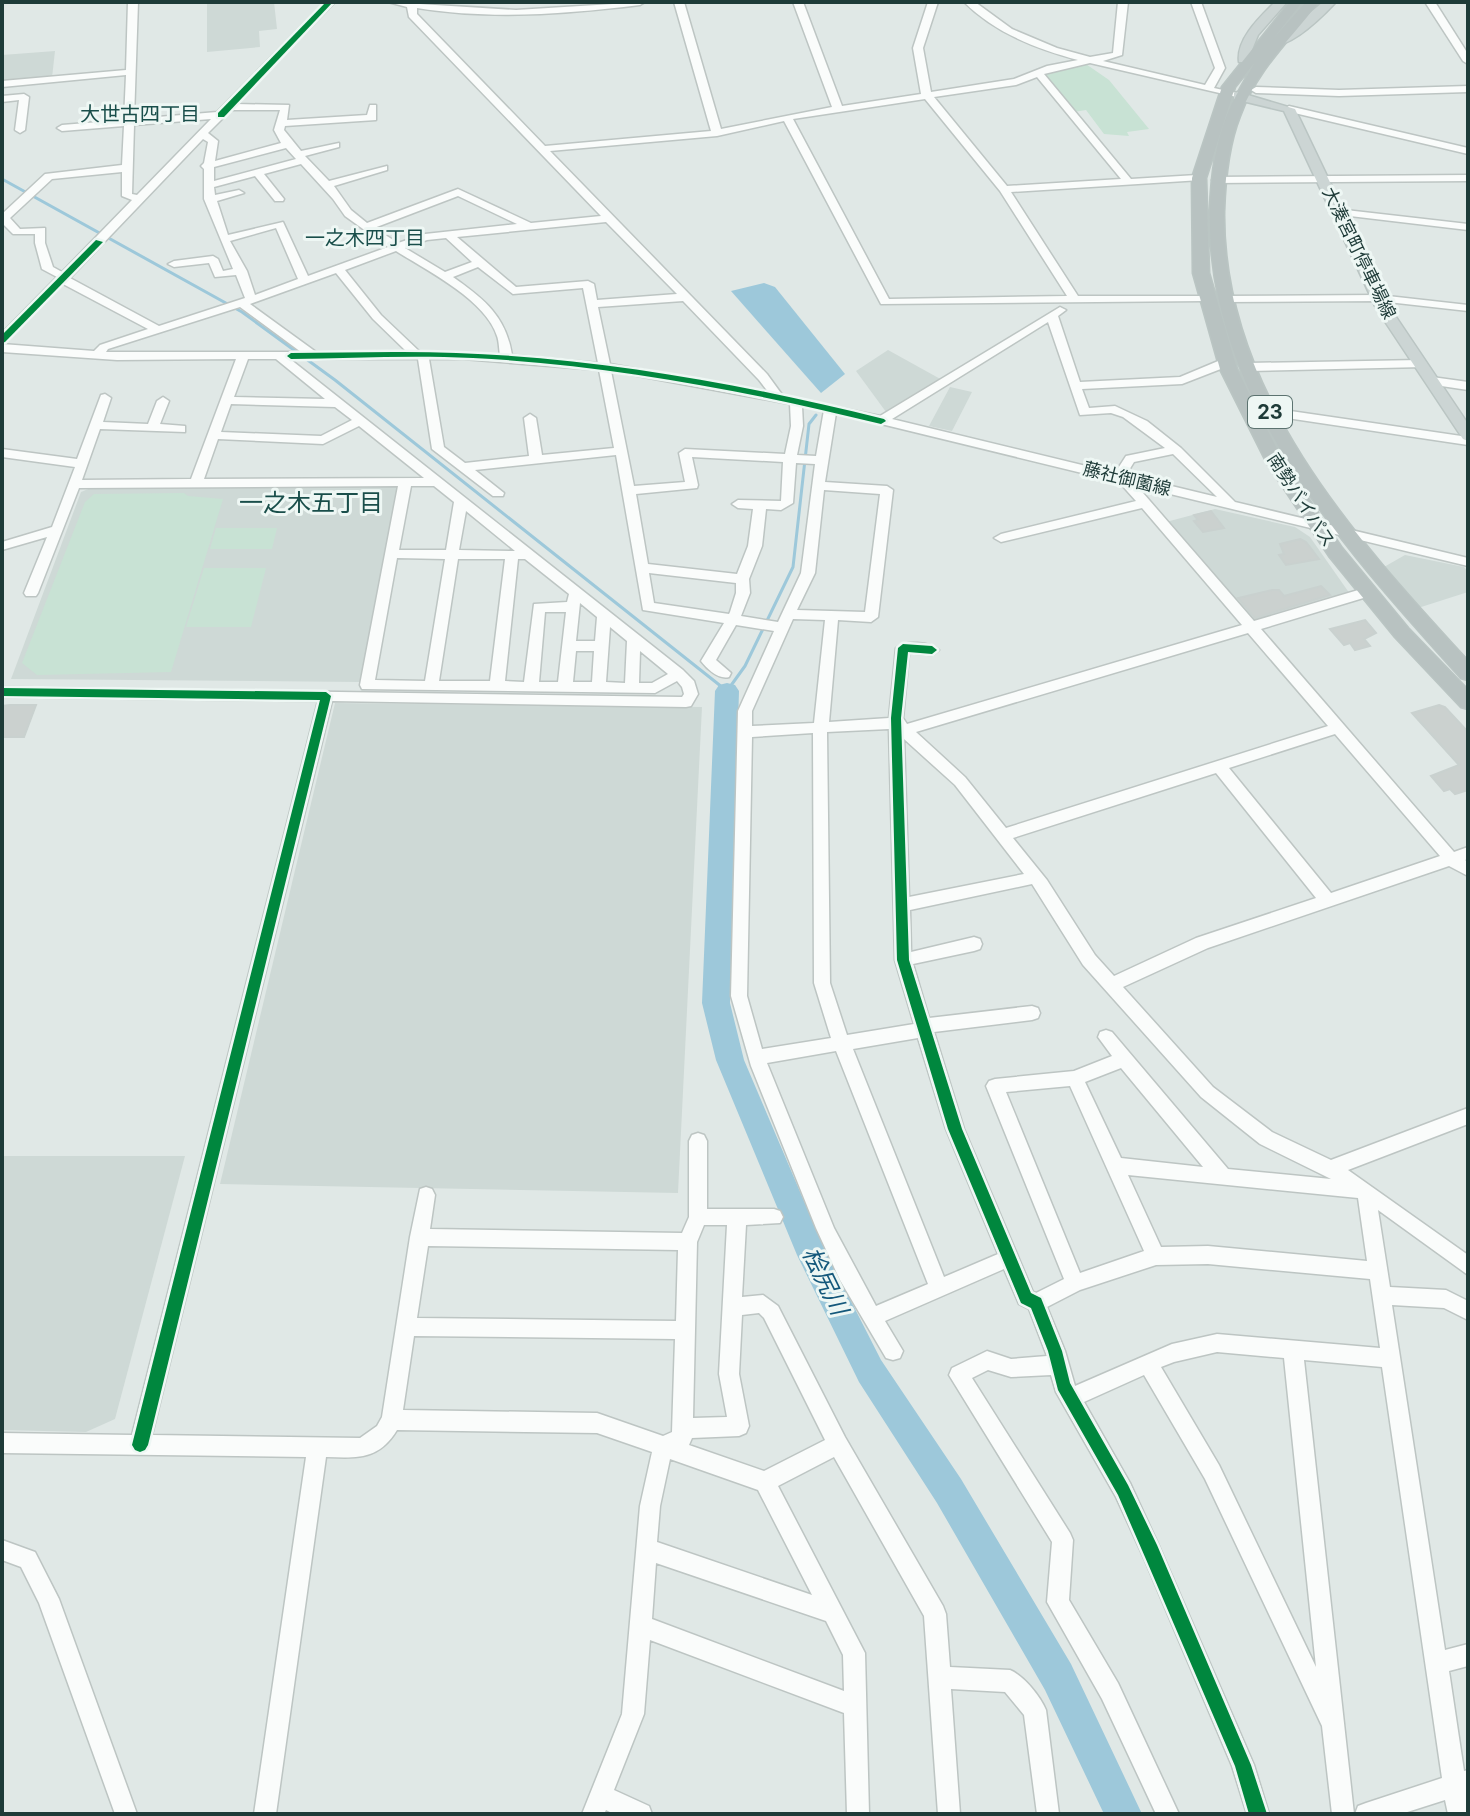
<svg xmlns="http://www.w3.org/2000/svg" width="1470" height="1816" viewBox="0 0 1470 1816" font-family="Inter,'Noto Sans JP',sans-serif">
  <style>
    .built { fill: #ced9d6 }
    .green { fill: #c8e2d4 }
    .water { fill: #9dc8da }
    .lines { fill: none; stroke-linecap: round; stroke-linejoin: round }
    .stream { stroke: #9dc8da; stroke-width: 3 }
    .river { fill: #9dc8da; fill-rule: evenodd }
    .building { fill: #cbd1cf; stroke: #c9d1cf; stroke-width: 2 }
    .minor-casing { stroke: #bdc5c3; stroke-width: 3 }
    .major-casing { stroke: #bac5c3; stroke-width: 3 }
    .highway-casing { stroke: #bac5c3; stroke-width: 3 }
    .minor { fill: #fafcfb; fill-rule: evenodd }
    .major { fill: #ccd5d4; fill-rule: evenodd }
    .highway { fill: #b8c2c1; fill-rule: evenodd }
    .cycleway-casing { stroke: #eef7f4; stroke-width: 5 }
    .cycleway { fill: #00873e; fill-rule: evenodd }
    .labels { text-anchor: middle; stroke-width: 6; stroke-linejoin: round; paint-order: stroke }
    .far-street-label { font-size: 18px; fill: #1e3b38; stroke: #eef7f4 }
    .far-neighbourhood-label { font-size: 20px; fill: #194e4a; stroke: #eef7f4 }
    .shield { fill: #eef7f4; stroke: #5c7370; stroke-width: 2 }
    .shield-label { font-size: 20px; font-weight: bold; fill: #1e3b38 }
    .neighbourhood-label { font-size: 24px; fill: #194e4a; stroke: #eef7f4 }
    .water-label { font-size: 24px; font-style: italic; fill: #14587b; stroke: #eef7f4 }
  </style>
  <rect width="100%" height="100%" fill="#e0e8e6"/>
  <g class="built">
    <polygon points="207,2 274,2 277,29 259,31 260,47 207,52"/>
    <polygon points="55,51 52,78 2,83 2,55"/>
    <polygon points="888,350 944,381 889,416 856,371"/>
    <polygon points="950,387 972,392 952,431 929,426"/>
    <polygon points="399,485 360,682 11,679 81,492 93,487"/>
    <polygon points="1215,509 1295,527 1310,537 1350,594 1255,624 1166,522"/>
    <polygon points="1405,555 1464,567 1468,572 1468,592 1418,608 1384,567"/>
    <polygon points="335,703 702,707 678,1193 220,1184"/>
    <polygon points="2,1156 185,1156 115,1419 86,1432 2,1430"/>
  </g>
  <g class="green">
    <polygon points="1083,62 1109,80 1149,129 1127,132 1129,136 1104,134 1086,110 1074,112 1042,74"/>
    <polygon points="184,493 188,496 223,499 171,672 37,675 22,663 85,502 94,494"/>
    <polygon points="216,528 277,528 272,549 210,549"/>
    <polygon points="204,568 266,568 251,627 186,627"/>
  </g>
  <polygon class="water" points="764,283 775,287 845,374 821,393 731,291"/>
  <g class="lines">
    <polyline class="stream" points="2,179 242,312 335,380 727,691 745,666 793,567 809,424 816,415"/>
    <polygon class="river" points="727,683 735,685 739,691 730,1003 744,1060 824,1248 881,1360 961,1479 1071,1664 1142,1814 1104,1814 1045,1690 937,1503 859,1382 797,1255 716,1060 702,1003 715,691 719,685"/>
  </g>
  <g class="building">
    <polygon points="1211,511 1224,528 1203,532 1194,521 1198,520 1194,515"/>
    <polygon points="1300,539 1306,542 1319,559 1286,565 1279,555 1284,554 1280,544"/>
    <polygon points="1321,586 1330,595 1255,618 1238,598 1272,590 1279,590 1284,596"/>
    <polygon points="1365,620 1376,633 1364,639 1370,646 1355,650 1350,643 1344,645 1330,629"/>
    <polygon points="10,705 36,705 24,737 2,737 2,706"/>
    <polygon points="1439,705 1445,707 1468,732 1468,790 1455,794 1450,789 1444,791 1431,776 1459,765 1412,713"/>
  </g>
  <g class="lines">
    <defs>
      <g id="minor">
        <path d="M128,2H138L134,119L217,112L325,2H335L236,104L289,105L287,120L367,115L370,105H376V120L285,126L284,130L301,151L339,143V147L305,156L329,181L387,166V170L334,186L351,210L367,223L458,189L531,223L601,216L409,17L407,7L388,2L516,10L645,2L640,5C566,14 491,20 417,8V14L545,146L711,131L674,2H684L721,129L832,107L793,2H803L842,106L921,94L913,48L928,2H938L923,48L931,92L1014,79L1047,66L1078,60C1037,49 995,33 964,2H975L1012,29L1057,48L1090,57L1113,53L1118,2H1128L1122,55L1103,61L1205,85L1215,68L1191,2H1201L1225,68L1214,88L1241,94V98L1090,63L1044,74L1131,179L1197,175L1201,176V180L1011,192L1078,296H1208V300L1204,301L881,304L784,121L717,136L550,151L767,374L783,396L880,416L1060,307L1066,310L1058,316L1080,382L1180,377L1223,359H1231V365L1182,384L1082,389L1089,408L1115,406L1147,421L1181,448L1235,502L1468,558V566L1137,486L1254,621L1365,588L1370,590V596L1261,629L1454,852L1468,847V859L1465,860L1468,862V876L1449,866L1208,948L1123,987L1213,1087L1272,1132L1331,1160L1468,1108V1124L1348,1170L1468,1255V1275L1378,1210L1390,1287L1446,1290L1468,1301V1320L1444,1308L1392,1305L1445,1650L1468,1644V1666L1449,1671L1464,1771L1468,1770V1814H1448L1445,1800L1401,1814H1355L1358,1806L1366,1803L1442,1778L1382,1367L1304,1360L1354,1814H1332L1322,1726L1205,1479L1144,1375L1084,1402L1130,1483L1158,1544L1254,1765L1269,1814H1247L1232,1766L1144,1558L1116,1497L1056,1392L1051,1375L1011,1377L988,1370L972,1378L1070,1533L1073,1540L1069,1600L1118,1683L1179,1814H1156L1102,1699L1047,1602L1052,1542L949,1375L952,1368L987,1351L1011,1359L1047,1356L1029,1309L1019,1304L1004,1269L885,1321L903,1351L900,1358L893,1360L886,1358L840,1280L816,1228L751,1066L731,996L738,711L774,631L736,625L716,660L731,673L729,677C719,680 707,669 701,661L724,623L643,610L616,455L475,470L504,493L503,496H493L432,449L418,359H290L683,670L694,681L698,694L691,706L686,707L332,701L152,1435L360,1438L377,1426L382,1417L410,1237L420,1189L426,1187L432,1189L435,1195L430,1229L682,1233L689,1217V1141L692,1135L698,1133L704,1135L707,1141V1209H774L780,1211L783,1217L780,1223L746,1225L742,1297L763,1295L778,1306L845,1437L943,1606L946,1614L950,1667L1010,1670C1024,1676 1040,1696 1046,1710L1059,1814H1037L1024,1715L1005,1692L951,1689L960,1814H938L924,1616L834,1457L778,1486L865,1653L869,1814H847L844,1713L650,1640L644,1714L614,1790L649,1806L652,1814H614L606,1810L604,1814H582L622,1714L640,1506L652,1452L597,1433L397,1430C379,1460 357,1458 326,1457L276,1814H254L306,1457L2,1453V1433L132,1435L318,701L2,697V687L682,697L684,694L682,687L677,681L655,693L362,689L360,685L398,486L79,488L38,593L36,596H26L24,593L47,537L2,550V542L52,527L75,467L2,457V449L77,459L101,395L105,394L111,398L103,422L148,424L157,401L163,397L169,401L160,424L185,426V432L100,429L82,480L191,479L236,359L117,360L2,352V344L94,351L100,345L148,329L63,284L6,342L2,343V333L57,277L42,269L35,243V234H13L2,223V214L45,174L122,165L124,126L62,131L57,128L62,125L124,120L126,75L2,87V81L126,70ZM1037,77L1121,179L1007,186L934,97L1016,85ZM925,99L1000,191L1067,296L889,299L793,119ZM231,110H280L274,130L281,143L215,161L218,141L208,133ZM211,119L137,195L132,194L134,125ZM203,139L208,142L204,163L201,166L204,169V199L233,269L223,271L218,259L213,256L174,261L168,264L174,267L209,263L215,277L236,275L245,298L159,326L70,278ZM286,148L296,159L214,181V167ZM301,164L333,199L345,216L388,247L308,276L283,222L228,235L217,201L244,193L239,190L215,195L214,187L255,176L275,201H283L284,199L264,174ZM122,172V196L132,200L62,272L53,267L45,243V228L20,229L10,218L52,179ZM458,196L517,224L425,234L398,243L374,228ZM606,222L677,294L597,300L594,284L588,281L516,287L457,237ZM276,228L298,279L255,295L247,271L230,241ZM446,238L472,262L445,272L405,248L427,240ZM396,251C426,270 486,300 497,336C499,341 499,349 500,355L420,352L381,315L345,270ZM478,267L513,294L583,288L598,363L512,355C506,316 484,299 453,277ZM336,273L373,319L407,352H316L250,304ZM683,301L759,380L769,393L610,364L598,307ZM240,307L301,352H106L108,349ZM1048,322L1080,415L1111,413L1123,417L1165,448L1126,456L1115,473L892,419ZM248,359H276L325,399L234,397ZM429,359H463L599,370L614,448L542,455L536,418L530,414L524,418L529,456L465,463L444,447ZM611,371L790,404L791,426L785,454L685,449L679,453L685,482L634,486ZM231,404L335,407L352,420L321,436L221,432ZM802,406L824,410L816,456L797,455L803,426ZM836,413L1119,482L1136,501L1001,534L994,538L1001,542L1142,508L1242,625L907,724L903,718L909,653L932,655L939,650C930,642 905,640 896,648L889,718L829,722L838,620L871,622L878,617L893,490L887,486L825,482ZM359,426L424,478L204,479L218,439L323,444ZM1173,454L1217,497L1126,475L1134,462ZM692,457L783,462L781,501L738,500L732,504L738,508L753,509L748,546L737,574L648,564L636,494L697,488L698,485ZM796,463L815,464L801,573L778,622L741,616L750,593L749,579L762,546L766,509L781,510L793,503ZM411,486H434L454,502L446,550H399ZM824,490L880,494L865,612L797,610L815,573ZM466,511L515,551L459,550ZM397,558L445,559L425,681L375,680ZM458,559H505L490,681H439ZM518,559H525L569,594L567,602L534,604L524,682L505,681ZM649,573L736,583V593L730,612L729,614L654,603ZM580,603L597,617L595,641H576ZM545,612H566L558,682H539ZM793,619L825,620L814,723L752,726V711ZM610,627L627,641L625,683L606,682ZM1248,633L1328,726L1006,828L965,777L916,732ZM576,651H594L592,682H573ZM640,651L668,674L652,683H639ZM889,729L895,960L914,1024L847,1035L830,983L827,732ZM813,733L814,983L831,1038L762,1049L747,996L752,737ZM1335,734L1440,856L1331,893L1229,768ZM904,739L955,785L1024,874L909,897ZM1216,773L1316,898L1196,938L1114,976L1095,955L1047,880L1013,838ZM1032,884L1083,965L1201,1097L1260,1144L1331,1179L1228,1169L1112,1032L1106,1030L1100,1032L1098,1037L1112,1056L1074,1071L995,1079L989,1081L986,1086L1064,1279L1036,1293L1033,1292L964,1129L934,1032L1032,1020L1038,1018L1040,1013L1038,1008L1032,1006L929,1018L913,964L974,951L980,949L982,944L980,939L974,937L911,952L910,910ZM918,1038L946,1129L998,1254L944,1277L853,1049ZM836,1051L928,1284L876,1306L834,1228L767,1063ZM1121,1068L1203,1167L1121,1158L1085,1082ZM1070,1086L1144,1251L1080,1273L1006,1092ZM1128,1175L1358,1198L1367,1261L1208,1246L1161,1247ZM704,1225H727L719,1374L727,1417L693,1418L697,1242ZM428,1246L678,1250L676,1321L417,1318ZM1208,1264L1370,1279L1380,1348L1217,1334L1172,1344L1075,1386L1065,1351L1047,1307L1080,1290L1156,1265ZM759,1313L764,1318L825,1440L764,1471L689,1445L692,1438L739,1436L746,1433L749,1426L739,1374L742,1315ZM414,1336L675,1339L672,1432L663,1436L597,1413L403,1410ZM1217,1352L1284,1358L1316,1667L1219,1465L1161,1367L1174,1362ZM670,1459L758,1490L812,1595L657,1542L660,1506ZM656,1563L826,1621L843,1655L844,1691L652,1619Z"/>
        <polygon points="1425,2 1435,2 1468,54 1468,64 1463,61"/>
        <polygon points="1468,86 1468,92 1339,96 1256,93 1251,90 1256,87 1339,90"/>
        <polygon points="24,94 29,97 25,130 20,133 15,130 19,100 2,102 2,96"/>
        <polygon points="1289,106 1468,148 1468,154 1286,111 1284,109"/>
        <polygon points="1468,175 1468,181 1217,183 1212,180 1217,177"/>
        <polygon points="1337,209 1468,224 1468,230 1333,214 1333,210"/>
        <polygon points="1379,295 1468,305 1468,311 1379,301 1225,302 1219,299 1225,296"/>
        <polygon points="1420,360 1426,364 1424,367 1249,371 1243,367 1249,363"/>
        <polygon points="1432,377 1468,382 1468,390 1428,384 1426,381"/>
        <polygon points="1270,408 1468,437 1468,445 1266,415 1266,409"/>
        <polygon points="2,1540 35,1552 59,1599 137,1814 115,1814 39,1603 21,1567 2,1560"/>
      </g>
      <g id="major">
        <path d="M1275,2H1287L1258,35L1247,62H1239C1236,39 1260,17 1275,2Z"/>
        <path d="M1323,2H1336C1321,18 1291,48 1269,46V42L1286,33Z"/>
        <polygon points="1238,92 1295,109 1390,308 1468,424 1468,441 1463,439 1376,308 1284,111 1234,99 1234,93"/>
      </g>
      <path id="highway" d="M1290,2H1302L1273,39L1306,2H1319C1290,40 1257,69 1240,116C1228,146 1225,180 1224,212C1222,392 1354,537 1468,661V680L1461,678C1344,548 1206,397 1210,210C1211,179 1215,144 1227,115C1234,97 1246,79 1255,62L1235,87L1206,178L1209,273L1237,369L1284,463L1342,548L1408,628L1468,690V709L1461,707L1395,637L1329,556L1267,463L1220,369L1193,273L1192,178L1222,87Z"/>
    </defs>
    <use href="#minor" class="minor-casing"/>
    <use href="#major" class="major-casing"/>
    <use href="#highway" class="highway-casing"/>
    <use href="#minor" class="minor"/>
    <use href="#major" class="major"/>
    <use href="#highway" class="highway"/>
    <defs>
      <g id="cycleway">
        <polygon points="326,2 333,2 224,117 218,117 218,113"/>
        <polygon points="96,240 103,242 5,342 2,343 2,335"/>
        <path d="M394,352C560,351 723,379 884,419L886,421L881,424C747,391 612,365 473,358C413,355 352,358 291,359L287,356L291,353Z"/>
        <polygon points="903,644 932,646 937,650 932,654 908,652 901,718 909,960 962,1129 1031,1293 1041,1298 1043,1303 1062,1351 1070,1383 1128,1485 1157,1545 1251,1765 1267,1814 1249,1814 1235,1766 1145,1557 1118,1495 1058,1390 1048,1351 1031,1308 1021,1303 948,1129 897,960 891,718 898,648"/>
        <polygon points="2,688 326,692 331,696 148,1445 145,1450 140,1452 135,1450 132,1445 320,700 2,696"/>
      </g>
    </defs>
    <use href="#cycleway" class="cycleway-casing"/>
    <use href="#cycleway" class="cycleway"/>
  </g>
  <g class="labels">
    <g class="far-street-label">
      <text transform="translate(1359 253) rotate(64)" y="6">大湊宮町停車場線</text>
      <text transform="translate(1127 479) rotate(14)" y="6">藤社御薗線</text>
      <text transform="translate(1301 500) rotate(57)" y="6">南勢バイパス</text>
    </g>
    <g class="far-neighbourhood-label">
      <text x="140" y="121">大世古四丁目</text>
      <text x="365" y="245">一之木四丁目</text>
    </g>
    <rect class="shield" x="1248" y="396" width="44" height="32" rx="6"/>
    <g class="shield-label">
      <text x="1270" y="419">23</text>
    </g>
    <g class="neighbourhood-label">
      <text x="311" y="511">一之木五丁目</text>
    </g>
    <g class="water-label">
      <text transform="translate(825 1281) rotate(64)" y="8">桧尻川</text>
    </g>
  </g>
  <rect width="1470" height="1816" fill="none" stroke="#1e3b38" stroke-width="8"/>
</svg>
